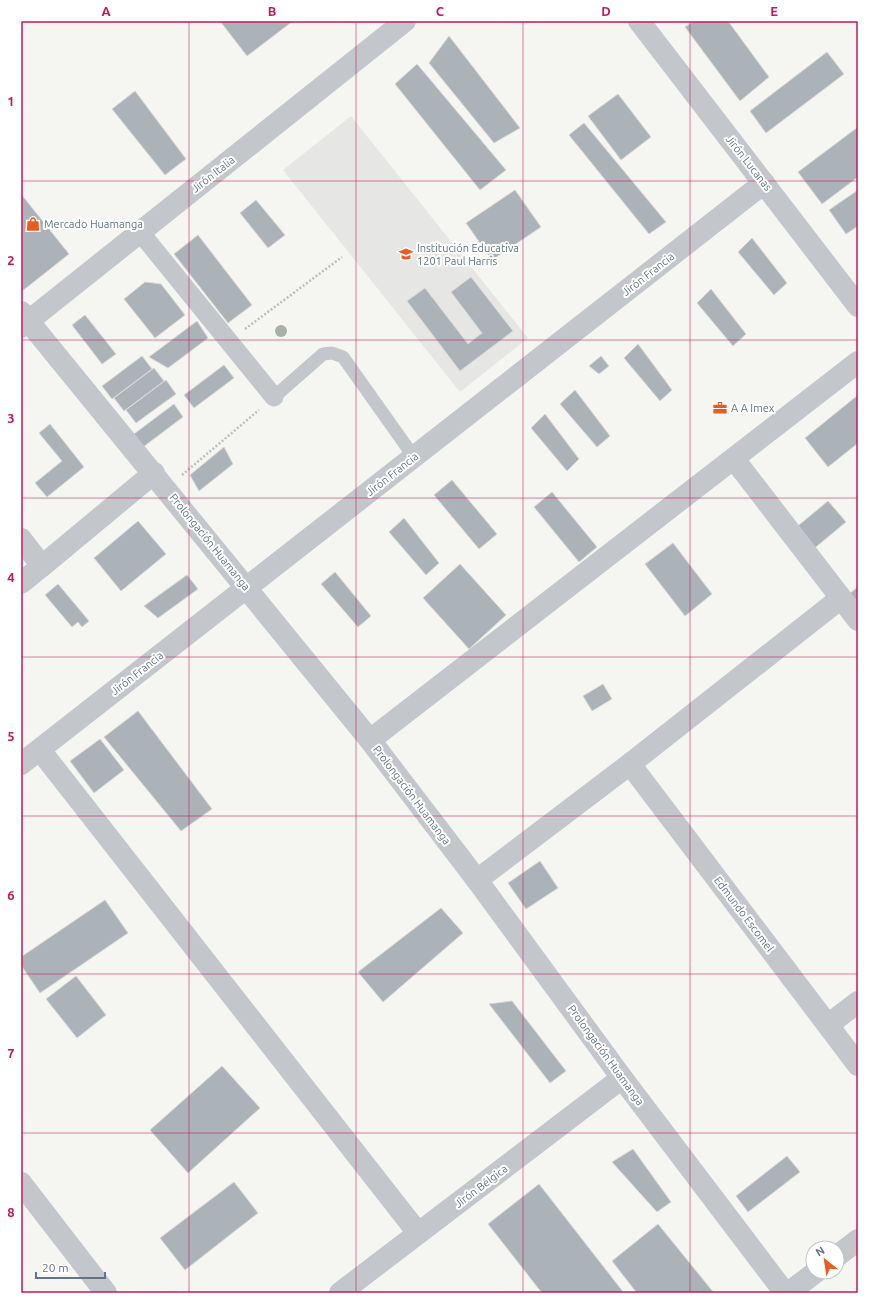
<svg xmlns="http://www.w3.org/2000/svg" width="879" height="1314" viewBox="0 0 879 1314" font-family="Ubuntu,sans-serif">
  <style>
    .built { fill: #e6e7e5 }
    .building { fill: #abb2b8; stroke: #d7d7d4 }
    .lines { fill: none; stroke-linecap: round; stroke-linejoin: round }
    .path { stroke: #bcbfc1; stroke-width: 2.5; stroke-dasharray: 2 2; stroke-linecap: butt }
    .service { stroke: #c3c6ca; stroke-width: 13 }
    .pedestrian { stroke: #c3c6ca; stroke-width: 19 }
    .minor { stroke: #c3c6ca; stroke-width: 22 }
    .tree { fill: #a6b2a3 }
    .grid { fill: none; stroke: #c2185b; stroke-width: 1; stroke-opacity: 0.55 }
    .labels { text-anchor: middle; stroke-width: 4; stroke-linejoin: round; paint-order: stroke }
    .street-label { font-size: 11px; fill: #637384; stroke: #fff }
    .poi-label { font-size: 11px; fill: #637384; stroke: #fff; text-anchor: start }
    .neatline { fill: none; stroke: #c2185b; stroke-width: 1.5 }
    .grid-label { font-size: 13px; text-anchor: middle; font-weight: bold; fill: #c2185b }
  </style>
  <rect width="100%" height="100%" fill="#f5f6f2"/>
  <polygon class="built" points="351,116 528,338 460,392 283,170"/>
  <g class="building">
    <polygon points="220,21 293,21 247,56"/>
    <polygon points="694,21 728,21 769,77 740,101 685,27"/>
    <polygon points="449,36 520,128 494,143 429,63"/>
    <polygon points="827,52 844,74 766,133 750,111"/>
    <polygon points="417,64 506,170 480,190 395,84"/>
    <polygon points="135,91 186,159 165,175 112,109"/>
    <polygon points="618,94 651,137 621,160 588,116"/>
    <polygon points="584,123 666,222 649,234 569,135"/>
    <polygon points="858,127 858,177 822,204 798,172"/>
    <polygon points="515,190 541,227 492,260 466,223"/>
    <polygon points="858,190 858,226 846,234 829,210"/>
    <polygon points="21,194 69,254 21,292"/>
    <polygon points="256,200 285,235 268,248 240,213"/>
    <polygon points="198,235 252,305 228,323 174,254"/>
    <polygon points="752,238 787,283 774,295 738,252"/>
    <polygon points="471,277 513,331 460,371 407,301 425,288 468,344 482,333 451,292"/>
    <polygon points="145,282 161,284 185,315 155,338 124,299"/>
    <polygon points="711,289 746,334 733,346 697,303"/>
    <polygon points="85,315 116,354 102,364 72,325"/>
    <polygon points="197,321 208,338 168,368 149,357"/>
    <polygon points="638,344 672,390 660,401 624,358"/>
    <polygon points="142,356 152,369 112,399 102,386"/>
    <polygon points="601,356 609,366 599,374 589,366"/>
    <polygon points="224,365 234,378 194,408 184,395"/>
    <polygon points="154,368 164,381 124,411 114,398"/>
    <polygon points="166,380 176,394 136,423 126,410"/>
    <polygon points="575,390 610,436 597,447 560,404"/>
    <polygon points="858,395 858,443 828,467 805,438"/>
    <polygon points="174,404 183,417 143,447 134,434"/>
    <polygon points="545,414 579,459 567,471 531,428"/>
    <polygon points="50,424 84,467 47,497 35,483 62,461 39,433"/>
    <polygon points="224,447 233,464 199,491 190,475"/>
    <polygon points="452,480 497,534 479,549 434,495"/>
    <polygon points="552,492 597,547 579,562 534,507"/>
    <polygon points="828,501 846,522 811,551 793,530"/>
    <polygon points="404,518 439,563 426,575 389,532"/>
    <polygon points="138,521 166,554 121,591 94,558"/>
    <polygon points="673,543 712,594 685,616 645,564"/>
    <polygon points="460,564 506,615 469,649 423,598"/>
    <polygon points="335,572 371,616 358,627 321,584"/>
    <polygon points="187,575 198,589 158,618 144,606"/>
    <polygon points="58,584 89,621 82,627 78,622 72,627 45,595"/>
    <polygon points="858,587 858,612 845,597"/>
    <polygon points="603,684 612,699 592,711 583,696"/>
    <polygon points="138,711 212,809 181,831 104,737"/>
    <polygon points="100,739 124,770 94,793 70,761"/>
    <polygon points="540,861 558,888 526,909 508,883"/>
    <polygon points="105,900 128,933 40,993 21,965 21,957"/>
    <polygon points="441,908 463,933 383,1002 358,972"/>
    <polygon points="76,976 106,1015 77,1038 46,999"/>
    <polygon points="512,1001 566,1071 550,1083 489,1004"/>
    <polygon points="222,1066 260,1108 188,1173 150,1130"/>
    <polygon points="633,1149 671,1202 657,1212 612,1162"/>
    <polygon points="787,1156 800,1172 748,1212 736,1196"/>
    <polygon points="234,1182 258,1213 185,1270 160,1238"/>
    <polygon points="539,1184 624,1293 542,1293 488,1224"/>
    <polygon points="658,1224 714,1293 637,1293 612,1261"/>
  </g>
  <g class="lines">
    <g class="path">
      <polyline points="245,329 342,257"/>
      <polyline points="182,475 259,410"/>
    </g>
    <polyline class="service" points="274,397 323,354 332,353 343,357 414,457"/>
    <polyline class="pedestrian" points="140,232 274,397"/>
    <g class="minor">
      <polyline points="639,21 858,306"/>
      <polyline points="21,312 370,740 477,880 622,1078 785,1293"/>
      <polyline points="21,327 405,21"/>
      <polyline points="734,459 858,620"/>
      <polyline points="21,539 42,566 21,583"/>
      <polyline points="42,566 154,473"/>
      <polyline points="370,740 858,362"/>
      <polyline points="40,750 418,1233"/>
      <polyline points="21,764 764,183"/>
      <polyline points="630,764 858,1065"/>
      <polyline points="477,880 630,764 841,598"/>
      <polyline points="828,1025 858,1002"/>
      <polyline points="21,1183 106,1293"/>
      <polyline points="837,1256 858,1240"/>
      <polyline points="340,1293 622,1078"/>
      <polyline points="788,1293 816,1272"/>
    </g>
  </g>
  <circle class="tree" cx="281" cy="331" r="6"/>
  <path class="grid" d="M189,21V1293M356,21V1293M523,21V1293M690,21V1293M21,181H858M21,340H858M21,498H858M21,657H858M21,816H858M21,974H858M21,1133H858"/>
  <defs>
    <symbol id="shop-bare" viewBox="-9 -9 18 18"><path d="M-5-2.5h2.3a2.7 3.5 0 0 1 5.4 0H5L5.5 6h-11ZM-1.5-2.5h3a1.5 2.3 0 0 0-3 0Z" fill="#e95c1e" stroke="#fff" stroke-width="2.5" paint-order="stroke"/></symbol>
    <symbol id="school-bare" viewBox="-9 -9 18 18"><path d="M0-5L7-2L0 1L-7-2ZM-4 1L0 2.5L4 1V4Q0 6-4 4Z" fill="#e95c1e" stroke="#fff" stroke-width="2.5" paint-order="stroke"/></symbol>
    <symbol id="office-bare" viewBox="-9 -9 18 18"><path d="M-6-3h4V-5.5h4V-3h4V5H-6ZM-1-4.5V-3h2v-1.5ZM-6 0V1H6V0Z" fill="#e95c1e" stroke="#fff" stroke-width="2.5" paint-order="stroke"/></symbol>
  </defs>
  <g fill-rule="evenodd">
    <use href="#shop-bare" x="23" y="214" width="20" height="20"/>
    <use href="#school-bare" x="396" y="244" width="20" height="20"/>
    <use href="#office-bare" x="710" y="398" width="20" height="20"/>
  </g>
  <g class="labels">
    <g class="street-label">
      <text transform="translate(749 163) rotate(52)" y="4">Jirón Lucanas</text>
      <text transform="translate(213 174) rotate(-38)" y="4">Jirón Italia</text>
      <text transform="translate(648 274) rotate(-38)" y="4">Jirón Francia</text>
      <text transform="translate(392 474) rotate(-38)" y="4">Jirón Francia</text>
      <text transform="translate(210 542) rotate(51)" y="4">Prolongación Huamanga</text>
      <text transform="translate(137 673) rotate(-38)" y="4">Jirón Francia</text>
      <text transform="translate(412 795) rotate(53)" y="4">Prolongación Huamanga</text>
      <text transform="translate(744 914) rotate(53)" y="4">Edmundo Escomel</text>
      <text transform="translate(606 1055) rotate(54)" y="4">Prolongación Huamanga</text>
      <text transform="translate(481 1186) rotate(-37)" y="4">Jirón Bélgica</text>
    </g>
    <g class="poi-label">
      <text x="44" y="228">Mercado Huamanga</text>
      <text x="417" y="252">Institución Educativa<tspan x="417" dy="13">1201 Paul Harris</tspan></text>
      <text x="731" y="412">A A Imex</text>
    </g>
  </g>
  <rect width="879" height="1314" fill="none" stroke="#ffffff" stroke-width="44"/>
  <g transform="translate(825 1260) rotate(330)"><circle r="19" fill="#ffffff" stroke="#c1c7ce"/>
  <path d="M0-3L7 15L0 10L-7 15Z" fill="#e95c1e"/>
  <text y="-6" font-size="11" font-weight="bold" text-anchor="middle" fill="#637384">N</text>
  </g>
  <path d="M36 1272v6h69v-6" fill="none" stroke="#637384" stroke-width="2"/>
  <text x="42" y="1272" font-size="12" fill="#637384" stroke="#ffffff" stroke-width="3" paint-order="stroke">20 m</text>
  <rect x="22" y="22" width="835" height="1270" class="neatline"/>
  <g class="grid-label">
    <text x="106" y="16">A</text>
    <text x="272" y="16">B</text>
    <text x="440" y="16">C</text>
    <text x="606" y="16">D</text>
    <text x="774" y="16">E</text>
    <text x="11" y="106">1</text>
    <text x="11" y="265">2</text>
    <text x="11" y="423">3</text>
    <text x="11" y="582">4</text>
    <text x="11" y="741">5</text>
    <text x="11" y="900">6</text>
    <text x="11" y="1058">7</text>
    <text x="11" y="1217">8</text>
  </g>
</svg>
